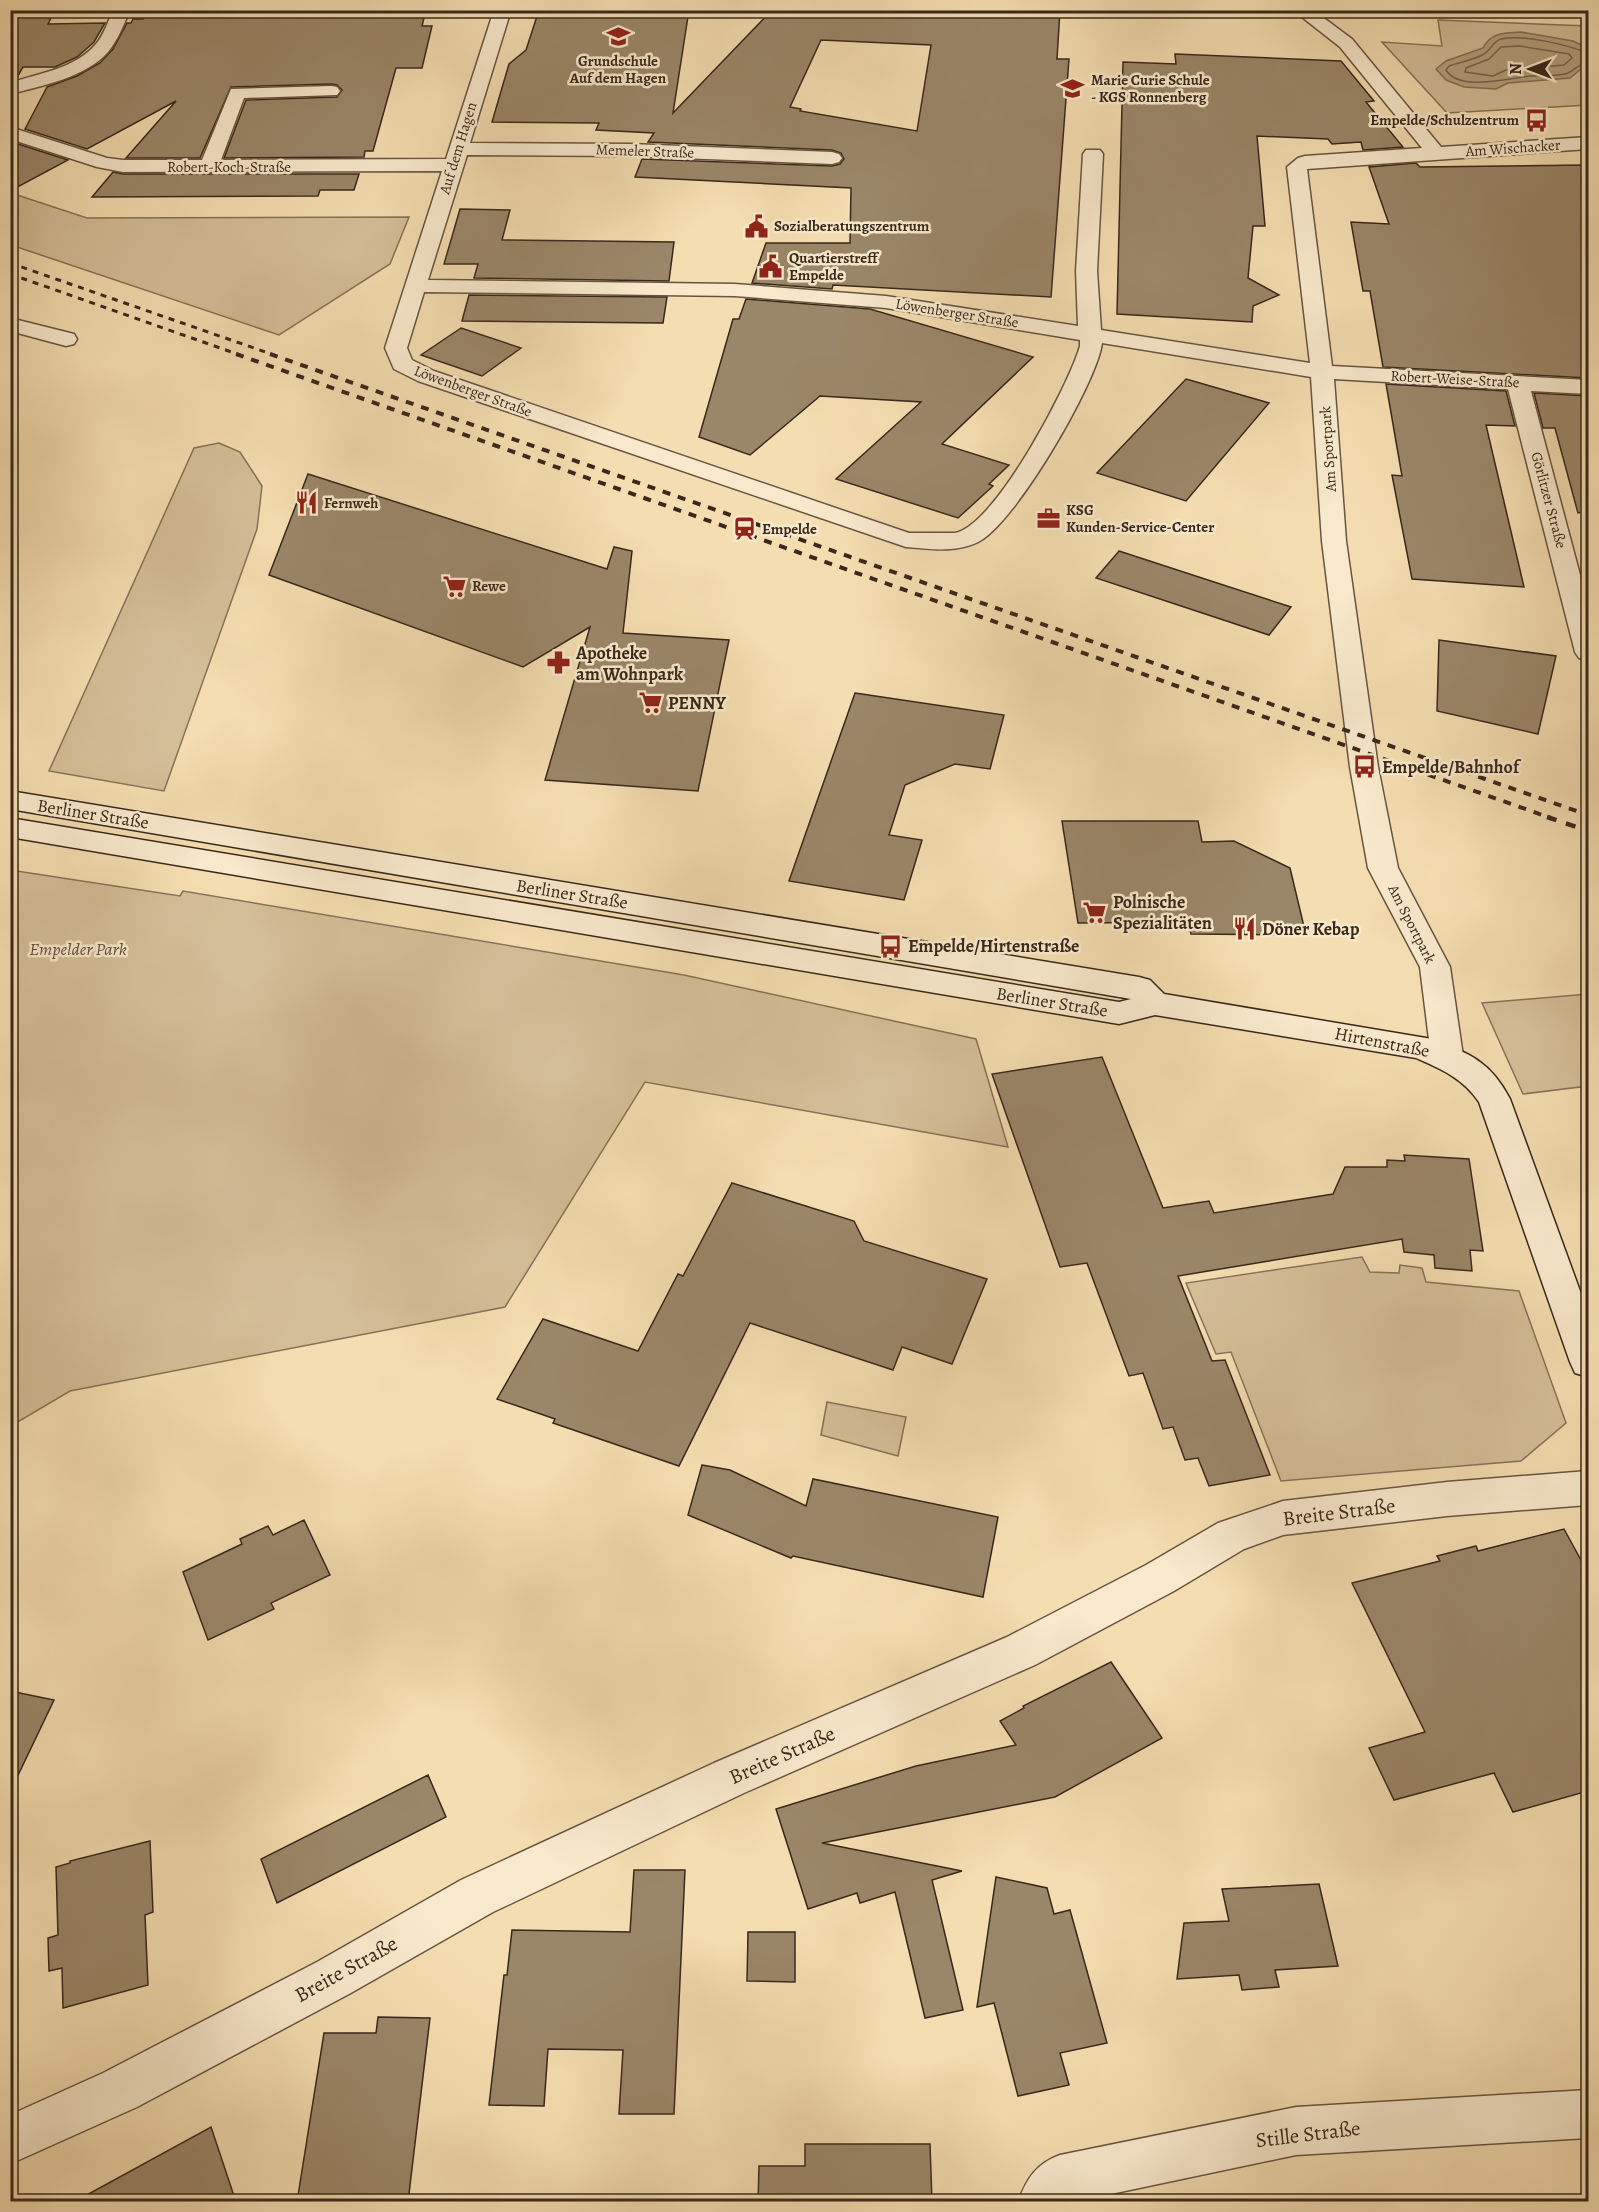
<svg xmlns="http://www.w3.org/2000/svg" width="1599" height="2212" viewBox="0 0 1599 2212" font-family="Alegreya,serif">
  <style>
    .green { fill: #d4be97; stroke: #867359; stroke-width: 1.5 }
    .water { fill: #b49f7d; stroke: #836f56; stroke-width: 1.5 }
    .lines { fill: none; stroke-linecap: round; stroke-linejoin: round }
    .shore { stroke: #76644c; stroke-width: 1.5 }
    .building { fill: #9a8668; stroke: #39281b; stroke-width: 1.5; fill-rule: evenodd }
    .street-casing { stroke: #685540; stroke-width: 3 }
    .secondary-casing { stroke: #39281b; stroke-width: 3 }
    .street { fill: #f8e9cc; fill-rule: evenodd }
    .secondary { fill: #f8e9cc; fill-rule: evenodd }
    .rail-far2 { stroke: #39281b; stroke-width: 3; stroke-dasharray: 6 6; stroke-linecap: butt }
    .rail-far1 { stroke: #39281b; stroke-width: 4; stroke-dasharray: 8 8; stroke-linecap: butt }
    .rail { stroke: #39281b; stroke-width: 4.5; stroke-dasharray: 10 10; stroke-linecap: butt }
    .labels { text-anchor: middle; stroke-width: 5; stroke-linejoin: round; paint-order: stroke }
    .far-poi-label { font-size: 15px; font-weight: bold; fill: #39281b; stroke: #f8e9cc; text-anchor: start }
    .far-street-label { font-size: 15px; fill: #39281b; stroke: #f8e9cc }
    .poi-label { font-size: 18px; font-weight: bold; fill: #39281b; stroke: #f8e9cc; text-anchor: start }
    .street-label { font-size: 18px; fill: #39281b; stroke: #f8e9cc }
    .park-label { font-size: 18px; font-style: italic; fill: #604e3a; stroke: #f8e9cc }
    .near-street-label { font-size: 21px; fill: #39281b; stroke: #f8e9cc }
  </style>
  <rect width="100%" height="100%" fill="#f4ddb0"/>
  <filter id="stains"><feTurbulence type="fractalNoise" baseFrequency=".00333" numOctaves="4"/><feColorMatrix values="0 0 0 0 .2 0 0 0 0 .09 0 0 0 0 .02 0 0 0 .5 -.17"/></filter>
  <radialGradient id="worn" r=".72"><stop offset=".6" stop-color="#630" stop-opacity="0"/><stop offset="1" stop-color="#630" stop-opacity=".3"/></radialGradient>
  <g class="green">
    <polygon points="1438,20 1588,26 1588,105 1447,113 1382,42 1442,46"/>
    <polygon points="11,193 87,218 409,217 390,264 279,335 11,245"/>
    <polygon points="219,443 240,452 262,486 257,529 164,791 49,771 194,448"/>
    <polygon points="10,870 180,896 183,891 684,975 976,1039 1008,1147 645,1082 505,1307 70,1391 11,1426"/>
    <polygon points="1588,994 1588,1086 1523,1094 1482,1003"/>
    <polygon points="1362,1257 1370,1272 1399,1273 1400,1265 1422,1268 1426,1282 1519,1291 1566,1423 1521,1461 1281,1481 1231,1352 1216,1354 1186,1283"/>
    <polygon points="827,1402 906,1417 898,1456 821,1435"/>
  </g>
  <path class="water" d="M1521,32L1573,41L1588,48V68L1580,70L1570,78L1508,83L1496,89L1464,87L1446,80L1436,69L1446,61L1483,48C1491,32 1505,33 1521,32Z"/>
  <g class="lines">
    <g class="shore">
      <polygon points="1520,46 1569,54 1572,58 1564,65 1506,70 1493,76 1465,72 1466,68 1489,59 1501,47"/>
      <path d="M1588,53C1567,45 1524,34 1501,39C1493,41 1491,50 1484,54C1474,60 1460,62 1449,66L1446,70C1459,92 1509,78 1530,76C1541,75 1558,77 1568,73C1576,69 1578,64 1588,63"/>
    </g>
  </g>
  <g class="building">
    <polygon points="10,10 55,10 48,24 105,23 94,42 77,57 55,67 23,67 16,79 10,80"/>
    <polygon points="426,10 422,26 432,26 422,68 396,68 373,151 365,151 364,157 224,158 246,100 337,97 342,90 337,85 331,84 231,87 200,158 126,158 176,101 87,149 25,129 47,87 77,76 100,63 113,49 127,23 131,23 133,19 143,19 146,12"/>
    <path d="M539,10H689L673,113L772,10H1060L1057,59H1069L1051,297L833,285L832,289L752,283L766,243H850L851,188L635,177L642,159L832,166L840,164L844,159L841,153L832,150L648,142L654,133L596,130L599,123L492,122L509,64L526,50ZM821,40L931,45L917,131L800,111L801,109L790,107Z"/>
    <polygon points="1175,54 1341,61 1374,101 1366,102 1403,147 1363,150 1361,142 1332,144 1328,139 1257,136 1265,226 1253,226 1248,278 1279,295 1253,306 1252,322 1117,314 1123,62 1176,64"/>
    <polygon points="18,144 68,160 10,191 10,158"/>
    <polygon points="1416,163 1420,167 1588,165 1588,378 1383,367 1370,291 1363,291 1351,222 1389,224 1369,167"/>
    <polygon points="113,172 123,174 359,174 354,190 320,190 318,196 92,197"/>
    <polygon points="460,209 510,210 502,240 674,242 669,281 474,278 478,264 444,264"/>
    <polygon points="469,295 667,297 663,323 462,321"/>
    <polygon points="746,299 870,309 1033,357 942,444 1009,465 989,484 993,486 958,518 836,479 921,402 820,396 750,455 699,437 733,319 739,319"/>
    <polygon points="461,328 521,348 482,376 421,355"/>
    <polygon points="1186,379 1269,403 1186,501 1097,473"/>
    <polygon points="1386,384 1506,391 1515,426 1486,425 1524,587 1412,579 1392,475 1402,476"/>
    <polygon points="1534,393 1588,396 1588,511 1578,513 1555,428 1543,428"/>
    <polygon points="308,474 607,569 614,547 632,551 623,633 729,640 698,791 545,780 590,627 523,667 269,575"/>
    <polygon points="1119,551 1211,581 1291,607 1269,635 1096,578"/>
    <polygon points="1439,640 1556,656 1538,734 1437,711"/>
    <polygon points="855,693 1004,715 990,769 955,764 905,785 889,835 922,840 904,900 789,881"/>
    <polygon points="1062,821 1198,821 1202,842 1234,841 1290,868 1306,935 1191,934 1188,922 1078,923"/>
    <polygon points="1102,1057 1163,1208 1209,1201 1214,1213 1333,1194 1345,1167 1387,1167 1387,1160 1405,1161 1404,1155 1469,1159 1483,1251 1470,1250 1472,1271 1435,1268 1434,1255 1404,1252 1402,1239 1178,1276 1212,1361 1225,1360 1270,1475 1209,1486 1198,1458 1185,1460 1173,1427 1163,1429 1143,1373 1129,1376 1087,1263 1060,1267 992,1074"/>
    <polygon points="732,1183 854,1221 864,1241 987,1279 952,1364 902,1347 893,1370 750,1323 679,1466 553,1423 555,1419 497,1399 543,1319 638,1351 678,1274 683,1276"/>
    <polygon points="702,1465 730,1470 806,1506 813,1479 998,1517 983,1597 793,1556 791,1558 688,1515"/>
    <polygon points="304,1520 330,1575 271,1603 274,1609 208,1640 183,1572 242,1544 240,1539 268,1526 273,1535"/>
    <polygon points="1564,1529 1588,1573 1588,1791 1513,1812 1494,1773 1394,1800 1369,1748 1425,1732 1352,1583 1440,1561 1437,1556 1476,1546 1478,1551"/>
    <polygon points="1111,1662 1162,1738 1055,1797 822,1843 962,1871 932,1880 963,2010 925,2018 895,1892 860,1903 857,1893 808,1909 776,1809 916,1766 1016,1745 1000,1721 1024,1708 1023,1706"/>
    <polygon points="10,1691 54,1700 10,1792"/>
    <polygon points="428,1775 446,1817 277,1903 261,1859"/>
    <polygon points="150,1841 153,1912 145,1915 148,1985 63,2008 62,1968 49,1971 48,1938 58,1935 56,1867 70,1863 70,1861"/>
    <polygon points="634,1870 685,1870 674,2114 619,2114 623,2050 548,2049 544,2106 489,2105 504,1975 507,1975 512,1930 630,1932"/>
    <polygon points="996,1877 1047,1888 1054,1914 1070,1910 1107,2043 1060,2053 1069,2085 1018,2096 994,2003 977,2007"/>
    <polygon points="1319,1884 1338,1966 1275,1970 1279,1987 1242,1990 1239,1975 1177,1979 1184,1923 1229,1921 1222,1889"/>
    <polygon points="748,1932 795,1932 795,1982 747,1981"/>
    <polygon points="378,2017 430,2018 408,2202 297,2202 324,2033 376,2033"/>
    <polygon points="211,2127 236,2202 74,2202"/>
    <polygon points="805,2144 930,2144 932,2202 758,2202 759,2166 805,2166"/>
  </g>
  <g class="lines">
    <defs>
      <g id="street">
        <path d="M113,10H130C124,24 118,40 108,52C86,77 42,86 10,94V83C39,73 75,69 96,44C104,35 108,21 113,10Z"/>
        <path d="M494,10H511L470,143L630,144L832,152L839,154L842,158L839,162L832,164L630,156L467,155L428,280L735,284L886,296L1078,326L1076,271L1083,154L1086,150H1100L1103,154L1097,271L1101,330L1310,363L1287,167L1298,158L1305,156L1422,148L1340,47L1293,10H1313L1352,39L1441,147L1588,137V149L1307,169L1332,366L1588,380V394L1531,391L1588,605V660L1579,658L1575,652L1508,389L1334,379L1346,541L1378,767L1398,868L1450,967L1463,1056L1458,1064L1447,1068L1436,1064L1431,1056L1420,967L1368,868L1350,767L1322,541L1311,377L1102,343C1097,383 1014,525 978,542C957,553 929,549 906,547L418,381L394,369L385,348L442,171L123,172L97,167L10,139V127L107,158L123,160H202L231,89L331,86L337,87L340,91L337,95L244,98L221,160L446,159ZM424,292L735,296L886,308L1080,340V346C1069,385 995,526 955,533H909L434,371L412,360L407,348Z"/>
        <polygon points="10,318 74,334 77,339 74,344 66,346 10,331"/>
        <polygon points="1588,1471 1588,1505 1447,1516 1283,1535 1244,1549 1174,1591 1035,1665 744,1793 493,1912 349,1994 137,2107 10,2164 10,2115 103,2073 317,1962 461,1880 714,1763 1007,1637 1146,1565 1218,1523 1283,1501 1447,1482"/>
        <path d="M1588,2090V2138L1296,2155L1073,2202H1018C1027,2178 1036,2164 1060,2155L1296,2107Z"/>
      </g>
      <path id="secondary" d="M10,791L1139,977L1150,980L1164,994L1432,1039C1470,1054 1490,1061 1510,1099L1588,1313V1377L1575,1373L1570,1362L1479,1102C1463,1078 1441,1069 1416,1058L1155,1015L1119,1024L10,837V818L1119,1002L1131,999L10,809Z"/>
    </defs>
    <use href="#street" class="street-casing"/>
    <use href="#secondary" class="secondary-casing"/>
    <use href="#street" class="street"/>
    <use href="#secondary" class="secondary"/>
    <g class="rail-far2">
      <polyline points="10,263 274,355"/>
      <polyline points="10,274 240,355"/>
    </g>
    <g class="rail-far1">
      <polyline points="236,354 1551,818"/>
      <polyline points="270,354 1588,815"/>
    </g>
    <polyline class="rail" points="1547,817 1588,831"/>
  </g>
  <defs>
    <symbol id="school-bare" viewBox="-9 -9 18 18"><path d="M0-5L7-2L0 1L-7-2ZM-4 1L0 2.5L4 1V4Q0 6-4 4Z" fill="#8f2418" stroke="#f8e9cc" stroke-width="2.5" paint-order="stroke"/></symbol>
    <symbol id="bus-bare" viewBox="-9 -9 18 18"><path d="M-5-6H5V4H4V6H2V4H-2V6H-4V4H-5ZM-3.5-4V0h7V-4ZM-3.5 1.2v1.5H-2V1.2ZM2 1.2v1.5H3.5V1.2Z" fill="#8f2418" stroke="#f8e9cc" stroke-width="2.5" paint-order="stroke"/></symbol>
    <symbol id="civic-bare" viewBox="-9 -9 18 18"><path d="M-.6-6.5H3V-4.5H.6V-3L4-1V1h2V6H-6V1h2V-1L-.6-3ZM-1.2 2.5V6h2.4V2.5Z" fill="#8f2418" stroke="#f8e9cc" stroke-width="2.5" paint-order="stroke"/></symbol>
    <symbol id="restaurant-bare" viewBox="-9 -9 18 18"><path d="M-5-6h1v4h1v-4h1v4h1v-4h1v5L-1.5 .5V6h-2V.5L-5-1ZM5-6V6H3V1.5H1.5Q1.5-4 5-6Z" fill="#8f2418" stroke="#f8e9cc" stroke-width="2.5" paint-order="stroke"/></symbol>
    <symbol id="office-bare" viewBox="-9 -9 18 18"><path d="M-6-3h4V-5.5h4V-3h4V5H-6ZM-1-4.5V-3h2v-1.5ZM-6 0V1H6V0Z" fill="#8f2418" stroke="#f8e9cc" stroke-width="2.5" paint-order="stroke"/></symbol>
    <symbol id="station-bare" viewBox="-9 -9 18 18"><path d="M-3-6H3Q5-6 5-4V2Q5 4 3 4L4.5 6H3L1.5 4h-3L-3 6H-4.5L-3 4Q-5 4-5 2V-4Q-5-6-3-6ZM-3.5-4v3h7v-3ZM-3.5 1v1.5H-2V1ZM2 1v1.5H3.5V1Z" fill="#8f2418" stroke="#f8e9cc" stroke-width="2.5" paint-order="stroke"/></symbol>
    <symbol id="supermarket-bare" viewBox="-9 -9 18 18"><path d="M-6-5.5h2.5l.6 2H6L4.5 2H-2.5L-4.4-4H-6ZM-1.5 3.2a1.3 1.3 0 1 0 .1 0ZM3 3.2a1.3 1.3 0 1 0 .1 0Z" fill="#8f2418" stroke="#f8e9cc" stroke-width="2.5" paint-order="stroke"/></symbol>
    <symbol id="pharmacy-bare" viewBox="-9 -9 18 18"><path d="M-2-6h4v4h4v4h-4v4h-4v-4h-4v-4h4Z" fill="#8f2418" stroke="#f8e9cc" stroke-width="2.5" paint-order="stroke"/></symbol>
  </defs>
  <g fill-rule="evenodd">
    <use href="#school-bare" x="602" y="20" width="33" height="33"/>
    <use href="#school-bare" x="1056" y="72" width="33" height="33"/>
    <use href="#bus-bare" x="1520" y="104" width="33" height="33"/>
    <use href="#civic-bare" x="740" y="210" width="33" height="33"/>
    <use href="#civic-bare" x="754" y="250" width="33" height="33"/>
    <use href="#restaurant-bare" x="290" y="486" width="33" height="33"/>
    <use href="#office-bare" x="1032" y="502" width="33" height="33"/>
    <use href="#station-bare" x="728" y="512" width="33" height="33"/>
    <use href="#supermarket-bare" x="438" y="570" width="33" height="33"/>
    <use href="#pharmacy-bare" x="542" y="646" width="33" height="33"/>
    <use href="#supermarket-bare" x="634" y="686" width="33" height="33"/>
    <use href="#bus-bare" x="1348" y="750" width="33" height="33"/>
    <use href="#supermarket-bare" x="1078" y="896" width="33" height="33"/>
    <use href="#restaurant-bare" x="1228" y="912" width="33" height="33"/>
    <use href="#bus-bare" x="874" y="930" width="33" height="33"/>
  </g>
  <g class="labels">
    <g class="far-poi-label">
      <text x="618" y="66" text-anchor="middle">Grundschule<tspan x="618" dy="17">Auf dem Hagen</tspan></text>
      <text x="1091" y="85">Marie Curie Schule<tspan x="1091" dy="17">- KGS Ronnenberg</tspan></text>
      <text x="1519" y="125" text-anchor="end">Empelde/Schulzentrum</text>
      <text x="774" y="231">Sozialberatungszentrum</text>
      <text x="789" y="263">Quartierstreff<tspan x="789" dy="17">Empelde</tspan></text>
      <text x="324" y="508">Fernweh</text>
      <text x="1066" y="515">KSG<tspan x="1066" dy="17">Kunden-Service-Center</tspan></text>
      <text x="762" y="534">Empelde</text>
      <text x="472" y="591">Rewe</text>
    </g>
    <g class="far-street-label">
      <text transform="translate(458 148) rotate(-73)" y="5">Auf dem Hagen</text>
      <text transform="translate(1513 148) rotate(-4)" y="5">Am Wischacker</text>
      <text transform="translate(645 151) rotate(2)" y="5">Memeler Straße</text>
      <text x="229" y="172">Robert-Koch-Straße</text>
      <text transform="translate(957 313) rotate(9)" y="5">Löwenberger Straße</text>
      <text transform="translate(1455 379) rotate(3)" y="5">Robert-Weise-Straße</text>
      <text transform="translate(473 391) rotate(20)" y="5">Löwenberger Straße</text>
      <text transform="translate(1328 449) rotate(-94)" y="5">Am Sportpark</text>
      <text transform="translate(1549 500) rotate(75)" y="5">Görlitzer Straße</text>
      <text transform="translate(1412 924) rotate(63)" y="5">Am Sportpark</text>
    </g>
    <g class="poi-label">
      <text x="576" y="659">Apotheke<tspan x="576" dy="21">am Wohnpark</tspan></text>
      <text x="668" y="709">PENNY</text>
      <text x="1382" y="773">Empelde/Bahnhof</text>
      <text x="1113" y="908">Polnische<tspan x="1113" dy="21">Spezialitäten</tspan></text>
      <text x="1262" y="935">Döner Kebap</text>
      <text x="908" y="952">Empelde/Hirtenstraße</text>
    </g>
    <g class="street-label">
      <text transform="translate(93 814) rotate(9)" y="6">Berliner Straße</text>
      <text transform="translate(572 894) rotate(9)" y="6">Berliner Straße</text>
      <text transform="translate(1052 1002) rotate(9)" y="6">Berliner Straße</text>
      <text transform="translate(1382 1042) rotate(11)" y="6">Hirtenstraße</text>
    </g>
    <g class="park-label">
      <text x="78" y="955">Empelder Park</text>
    </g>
    <g class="near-street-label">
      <text transform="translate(1339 1512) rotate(-7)" y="7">Breite Straße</text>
      <text transform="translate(782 1755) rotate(-24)" y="7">Breite Straße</text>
      <text transform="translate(346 1969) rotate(-29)" y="7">Breite Straße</text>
      <text transform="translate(1308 2134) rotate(-7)" y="7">Stille Straße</text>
    </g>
  </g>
  <rect width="1599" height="2212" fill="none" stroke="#f4ddb0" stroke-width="36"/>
  <rect x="12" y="12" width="1575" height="2188" fill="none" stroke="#39281b" stroke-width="3"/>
  <rect x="18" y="18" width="1563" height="2176" fill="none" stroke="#39281b" stroke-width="1.5"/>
  <g transform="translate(1530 69) rotate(270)" stroke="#f8e9cc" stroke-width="4.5" paint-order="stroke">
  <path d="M0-4.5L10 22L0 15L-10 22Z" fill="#39281b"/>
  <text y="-9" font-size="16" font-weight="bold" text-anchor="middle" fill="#39281b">N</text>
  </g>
  <rect width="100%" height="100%" filter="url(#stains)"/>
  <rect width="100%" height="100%" fill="url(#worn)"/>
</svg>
